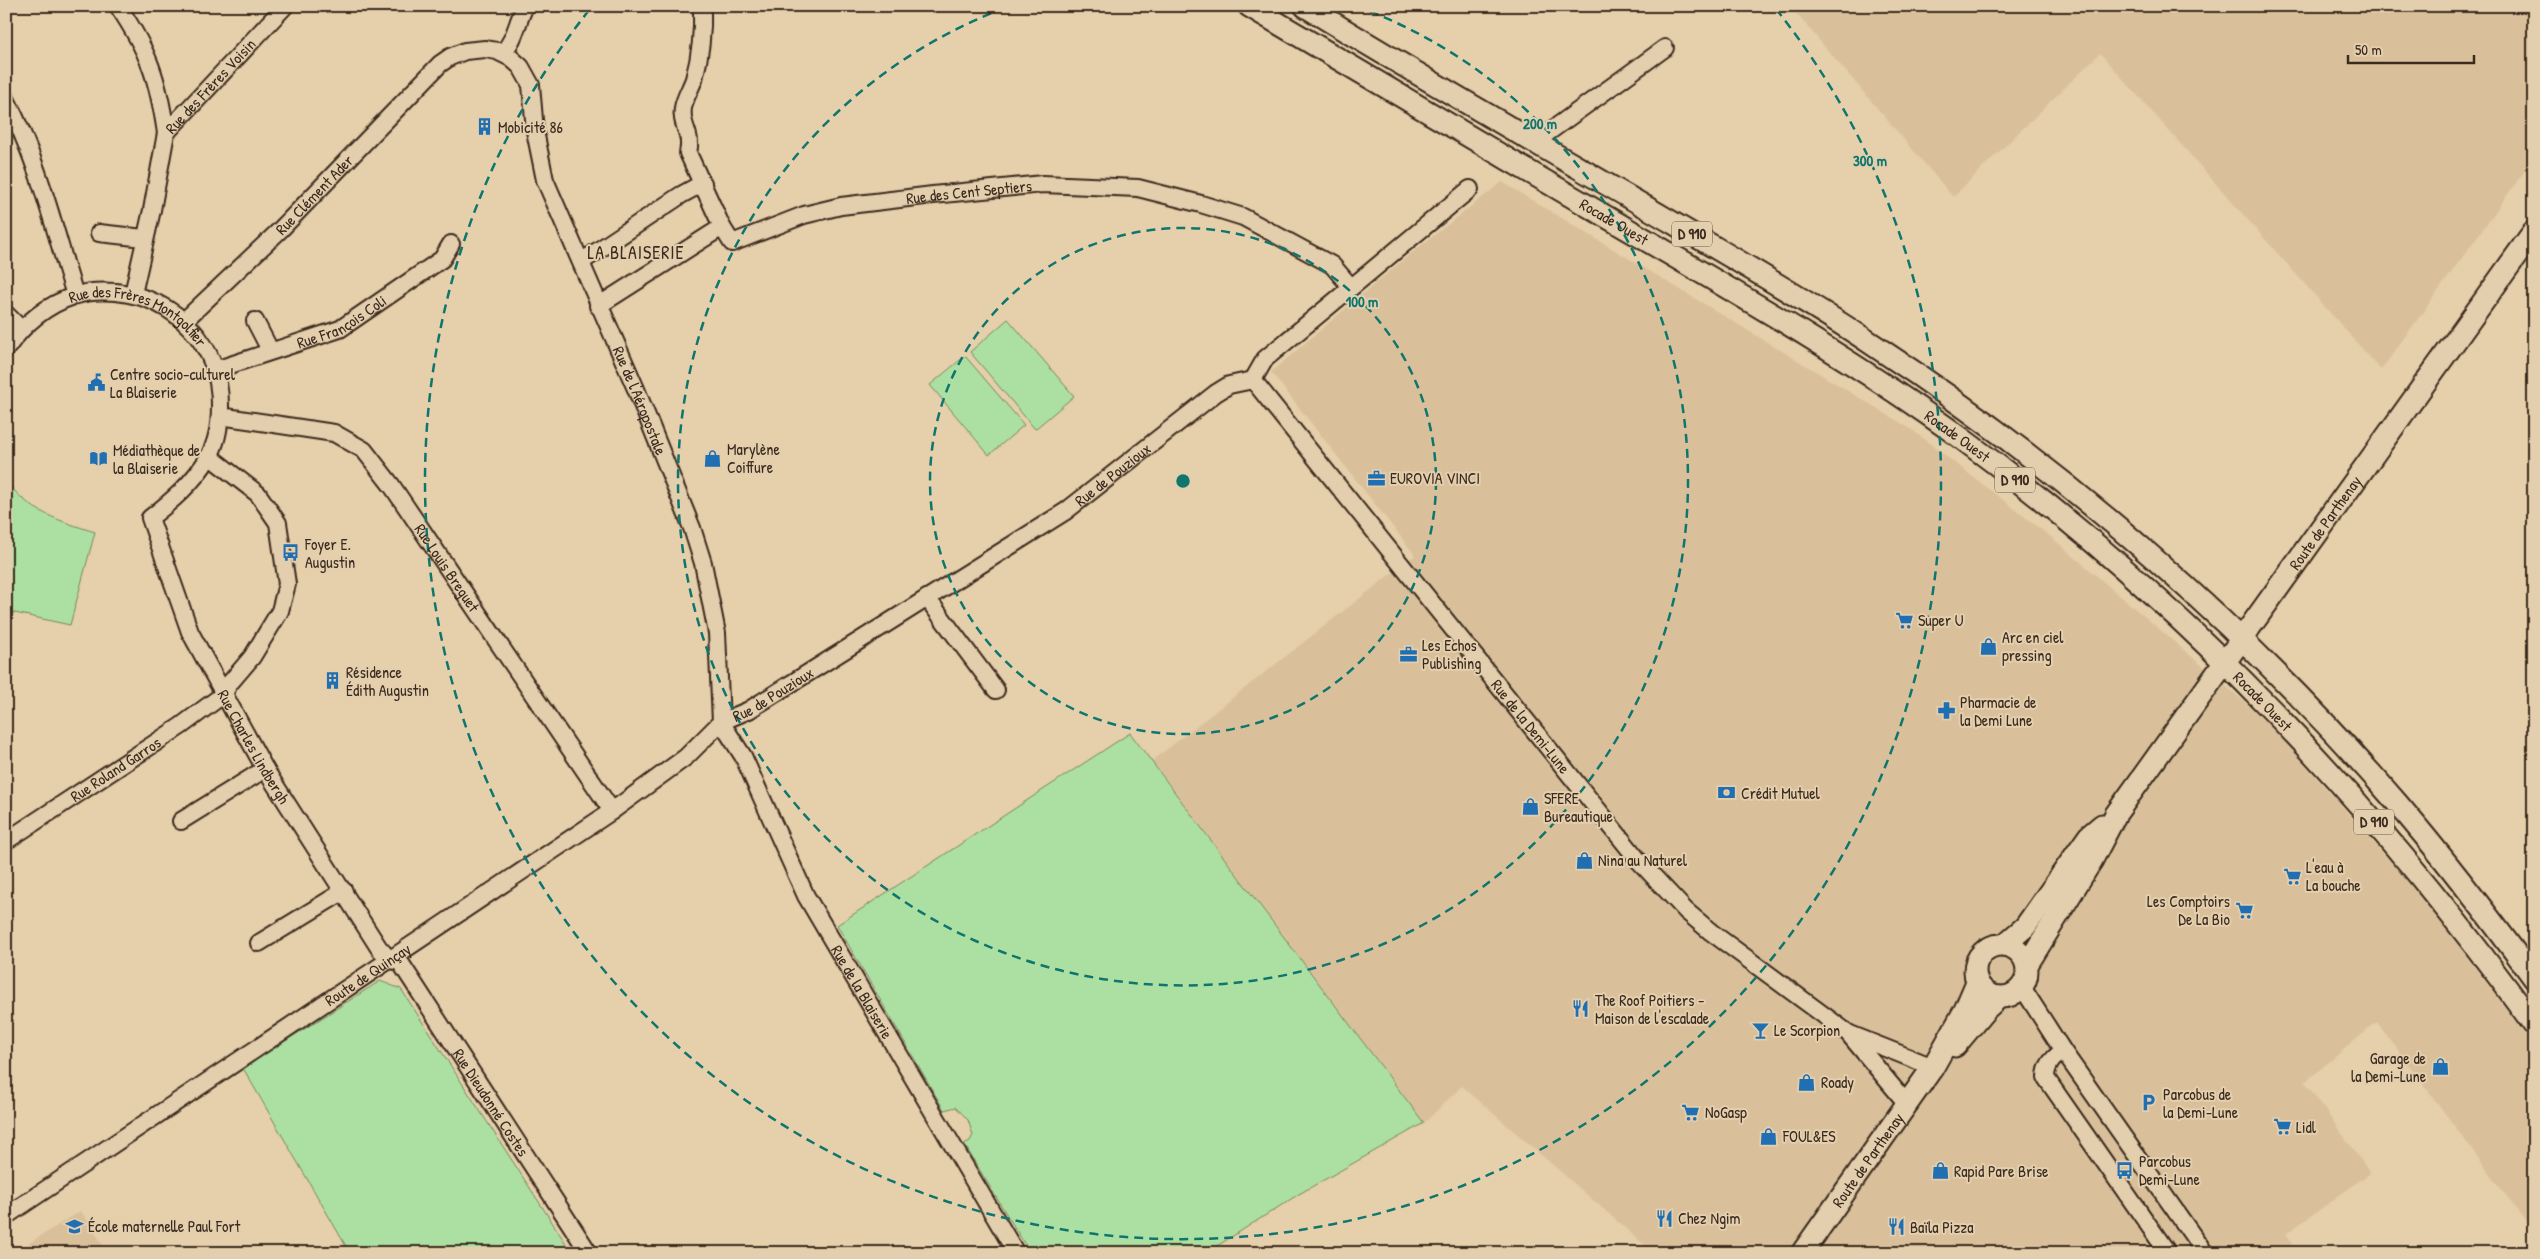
<svg xmlns="http://www.w3.org/2000/svg" width="2540" height="1259" viewBox="0 0 2540 1259" font-family="'Patrick Hand',sans-serif">
  <style>
    .built { fill: #d9c09b }
    .green { fill: #ace0a2; stroke: #748560 }
    .lines { fill: none; stroke-linecap: round; stroke-linejoin: round }
    .minor-casing { stroke: #3b2a1e; stroke-width: 20 }
    .major-casing { stroke: #3b2a1e; stroke-width: 25 }
    .minor { stroke: #e3cead; stroke-width: 16 }
    .major { stroke: #e3cead; stroke-width: 21 }
    .ring { fill: none; stroke: #0f766e; stroke-width: 2.5; stroke-dasharray: 9 6 }
    .labels { text-anchor: middle; stroke-width: 4; stroke-linejoin: round; paint-order: stroke }
    .shield { fill: #e3cead; stroke: #6d5b49; stroke-width: 1 }
    .shield-label { font-size: 15px; font-weight: bold; fill: #3b2a1e }
    .street-label { font-size: 16px; fill: #3b2a1e; stroke: #e3cead }
    .poi-label { font-size: 16px; fill: #3b2a1e; stroke: #e3cead; text-anchor: start }
    .neighbourhood-label { font-size: 18px; letter-spacing: 1px; fill: #3b2a1e; stroke: #e3cead }
    .centre { fill: #0f766e; stroke: #e3cead; stroke-width: 2.5 }
    .ring-label { font-size: 15px; text-anchor: middle; font-weight: bold; fill: #0f766e; stroke: #e3cead; stroke-width: 4; stroke-linejoin: round; paint-order: stroke }
  </style>
  <rect width="100%" height="100%" fill="#e6cfab"/>
  <filter id="ink" filterUnits="userSpaceOnUse"><feTurbulence type="fractalNoise" baseFrequency=".02" numOctaves="2"/><feDisplacementMap in="SourceGraphic" scale="10" xChannelSelector="R" yChannelSelector="G"/><feConvolveMatrix kernelMatrix="1 2 1 2 8 2 1 2 1" color-interpolation-filters="sRGB"/></filter>
  <g filter="url(#ink)">
    <g class="built">
      <polygon points="1790,6 2534,6 2534,158 2381,370 2100,53 1953,197"/>
      <polygon points="1502,182 1911,429 2051,537 2267,721 2426,902 2534,1046 2534,1233 2377,1022 2305,1082 2370,1173 2286,1234 2297,1253 1654,1253 1462,1086 1424,1123 1152,761 1415,555 1271,372 1404,259"/>
      <polygon points="81,1211 108,1253 15,1253 28,1244"/>
    </g>
    <g class="green">
      <polygon points="1008,319 1074,396 1035,429 970,352"/>
      <polygon points="965,356 1024,425 989,455 930,385"/>
      <path d="M6,480C28,512 60,521 95,532L70,625L6,611Z"/>
      <polygon points="1130,733 1424,1123 1299,1194 1206,1253 1030,1253 964,1144 970,1141 973,1135 968,1120 956,1107 944,1110 837,925"/>
      <polygon points="380,981 401,989 572,1253 350,1253 243,1068"/>
    </g>
    <g class="lines">
      <defs>
        <g id="minor">
          <path d="M118,6C149,52 158,79 166,133"/>
          <path d="M702,6C703,32 701,54 694,79C691,88 684,99 683,108C680,126 693,133 688,153L722,227"/>
          <path d="M502,53C515,41 517,22 525,6"/>
          <path d="M6,99C39,162 54,229 75,295"/>
          <polyline points="1535,142 1665,48"/>
          <polyline points="99,233 144,238"/>
          <polyline points="581,262 681,195 703,183"/>
          <path id="s1" d="M133,294L152,210L166,133L285,6"/>
          <path id="s2" d="M598,306L722,227L732,243L804,215L841,206L933,195L1043,184L1138,188L1201,204L1243,217L1332,265L1351,287"/>
          <polyline points="6,314 21,329"/>
          <path id="s3" d="M185,320L280,230L440,64L450,57L465,51L485,49L497,51L511,58L521,67L531,85L535,131L545,180L636,389L692,528L703,563L717,633L721,722L743,756L806,896L1016,1253"/>
          <polyline points="255,321 270,350"/>
          <path id="s4" d="M6,349C23,325 46,305 74,296C87,291 102,291 116,292C176,298 221,345 220,407C220,424 217,443 208,458C193,483 173,500 150,518L190,632L265,769L379,948L390,960L400,962L589,1253"/>
          <path id="s5" d="M215,370L340,329L442,259L451,244"/>
          <path id="s6" d="M1253,380L1639,861L1686,911L1711,932L1848,1033L1907,1104"/>
          <path id="s7" d="M220,416L334,433L364,450L392,486L612,811"/>
          <polyline points="927,598 996,690"/>
          <polyline points="181,821 265,769"/>
          <path id="s8" d="M6,841L181,726L224,694L229,684L252,657L280,611L287,584L278,523L258,494L209,456"/>
          <polyline points="259,943 344,891"/>
          <polyline points="2022,987 2063,1051 2205,1253"/>
          <polyline points="1850,1034 1933,1067"/>
          <path d="M2063,1051C2053,1058 2046,1065 2046,1078L2168,1253"/>
          <path id="s9" d="M6,1216L612,811L686,757L721,722L749,710L1066,511L1216,393L1229,385L1253,380L1265,359L1470,189"/>
        </g>
        <g id="major">
          <path id="s10" d="M1249,6C1376,82 1502,156 1629,230C1742,296 1855,361 1961,438C2182,599 2374,803 2534,1025"/>
          <path d="M1305,6C1427,81 1552,152 1675,224C1741,263 1808,301 1872,344C2066,471 2245,627 2397,803C2445,859 2490,918 2534,978"/>
          <circle cx="2001" cy="971" r="26"/>
          <polyline points="2004,945 2025,927 2089,836 2102,825"/>
          <path id="s11" d="M2027,965L2092,860L2116,814L2534,231"/>
          <polyline points="1955,1046 1986,1009 1999,997"/>
          <path id="s12" d="M1802,1253L1933,1067L1965,1010L1977,982"/>
        </g>
      </defs>
      <use href="#minor" class="minor-casing"/>
      <use href="#major" class="major-casing"/>
      <use href="#minor" class="minor"/>
      <use href="#major" class="major"/>
    </g>
  </g>
  <g class="ring">
    <circle cx="1183" cy="481" r="253"/>
    <path d="M1356 6A505 505 0 1 1 1010 6"/>
    <path d="M1776 9A758 758 0 1 1 590 9"/>
  </g>
  <defs>
    <symbol id="building-bare" viewBox="-9 -9 18 18"><path d="M-4-6H4V6H1V3H-1V6H-4ZM-2.5-4.3h1.7v1.8h-1.7ZM.8-4.3h1.7v1.8H.8ZM-2.5-1h1.7V.8h-1.7ZM.8-1h1.7V.8H.8Z" fill="#1f6fb2" stroke="#e3cead" stroke-width="2.5" paint-order="stroke"/></symbol>
    <symbol id="civic-bare" viewBox="-9 -9 18 18"><path d="M-.6-6.5H3V-4.5H.6V-3L4-1V1h2V6H-6V1h2V-1L-.6-3ZM-1.2 2.5V6h2.4V2.5Z" fill="#1f6fb2" stroke="#e3cead" stroke-width="2.5" paint-order="stroke"/></symbol>
    <symbol id="shop-bare" viewBox="-9 -9 18 18"><path d="M-5-2.5h2.3a2.7 3.5 0 0 1 5.4 0H5L5.5 6h-11ZM-1.5-2.5h3a1.5 2.3 0 0 0-3 0Z" fill="#1f6fb2" stroke="#e3cead" stroke-width="2.5" paint-order="stroke"/></symbol>
    <symbol id="library-bare" viewBox="-9 -9 18 18"><path d="M-6-4Q-3-5.5-.7-3.5V5Q-3 3-6 4ZM6-4Q3-5.5 .7-3.5V5Q3 3 6 4Z" fill="#1f6fb2" stroke="#e3cead" stroke-width="2.5" paint-order="stroke"/></symbol>
    <symbol id="office-bare" viewBox="-9 -9 18 18"><path d="M-6-3h4V-5.5h4V-3h4V5H-6ZM-1-4.5V-3h2v-1.5ZM-6 0V1H6V0Z" fill="#1f6fb2" stroke="#e3cead" stroke-width="2.5" paint-order="stroke"/></symbol>
    <symbol id="bus-bare" viewBox="-9 -9 18 18"><path d="M-5-6H5V4H4V6H2V4H-2V6H-4V4H-5ZM-3.5-4V0h7V-4ZM-3.5 1.2v1.5H-2V1.2ZM2 1.2v1.5H3.5V1.2Z" fill="#1f6fb2" stroke="#e3cead" stroke-width="2.5" paint-order="stroke"/></symbol>
    <symbol id="supermarket-bare" viewBox="-9 -9 18 18"><path d="M-6-5.5h2.5l.6 2H6L4.5 2H-2.5L-4.4-4H-6ZM-1.5 3.2a1.3 1.3 0 1 0 .1 0ZM3 3.2a1.3 1.3 0 1 0 .1 0Z" fill="#1f6fb2" stroke="#e3cead" stroke-width="2.5" paint-order="stroke"/></symbol>
    <symbol id="pharmacy-bare" viewBox="-9 -9 18 18"><path d="M-2-6h4v4h4v4h-4v4h-4v-4h-4v-4h4Z" fill="#1f6fb2" stroke="#e3cead" stroke-width="2.5" paint-order="stroke"/></symbol>
    <symbol id="bank-bare" viewBox="-9 -9 18 18"><path d="M-6-4H6V4H-6ZM0-2.3a2.3 2.3 0 1 0 0 4.6a2.3 2.3 0 1 0 0-4.6Z" fill="#1f6fb2" stroke="#e3cead" stroke-width="2.5" paint-order="stroke"/></symbol>
    <symbol id="restaurant-bare" viewBox="-9 -9 18 18"><path d="M-5-6h1v4h1v-4h1v4h1v-4h1v5L-1.5 .5V6h-2V.5L-5-1ZM5-6V6H3V1.5H1.5Q1.5-4 5-6Z" fill="#1f6fb2" stroke="#e3cead" stroke-width="2.5" paint-order="stroke"/></symbol>
    <symbol id="bar-bare" viewBox="-9 -9 18 18"><path d="M-6-5H6L.8 .8V4.5H3.5V6h-7V4.5H-.8V.8Z" fill="#1f6fb2" stroke="#e3cead" stroke-width="2.5" paint-order="stroke"/></symbol>
    <symbol id="parking-bare" viewBox="-9 -9 18 18"><path d="M-3.5-5.5H1a3.5 3.5 0 0 1 0 7H-1V5.5H-3.5ZM-1-3.4V-.6H.8a1.4 1.4 0 0 0 0-2.8Z" fill="#1f6fb2" stroke="#e3cead" stroke-width="2.5" paint-order="stroke"/></symbol>
    <symbol id="school-bare" viewBox="-9 -9 18 18"><path d="M0-5L7-2L0 1L-7-2ZM-4 1L0 2.5L4 1V4Q0 6-4 4Z" fill="#1f6fb2" stroke="#e3cead" stroke-width="2.5" paint-order="stroke"/></symbol>
  </defs>
  <g fill-rule="evenodd">
    <use href="#building-bare" x="472" y="114" width="25" height="25"/>
    <use href="#civic-bare" x="84" y="370" width="25" height="25"/>
    <use href="#shop-bare" x="700" y="446" width="25" height="25"/>
    <use href="#library-bare" x="86" y="446" width="25" height="25"/>
    <use href="#office-bare" x="1364" y="466" width="25" height="25"/>
    <use href="#bus-bare" x="278" y="540" width="25" height="25"/>
    <use href="#supermarket-bare" x="1892" y="608" width="25" height="25"/>
    <use href="#shop-bare" x="1976" y="634" width="25" height="25"/>
    <use href="#office-bare" x="1396" y="642" width="25" height="25"/>
    <use href="#building-bare" x="320" y="668" width="25" height="25"/>
    <use href="#pharmacy-bare" x="1934" y="698" width="25" height="25"/>
    <use href="#bank-bare" x="1714" y="780" width="25" height="25"/>
    <use href="#shop-bare" x="1518" y="794" width="25" height="25"/>
    <use href="#shop-bare" x="1572" y="848" width="25" height="25"/>
    <use href="#supermarket-bare" x="2280" y="864" width="25" height="25"/>
    <use href="#supermarket-bare" x="2232" y="898" width="25" height="25"/>
    <use href="#restaurant-bare" x="1568" y="996" width="25" height="25"/>
    <use href="#bar-bare" x="1748" y="1018" width="25" height="25"/>
    <use href="#shop-bare" x="2428" y="1054" width="25" height="25"/>
    <use href="#shop-bare" x="1794" y="1070" width="25" height="25"/>
    <use href="#parking-bare" x="2136" y="1090" width="25" height="25"/>
    <use href="#supermarket-bare" x="1678" y="1100" width="25" height="25"/>
    <use href="#supermarket-bare" x="2270" y="1114" width="25" height="25"/>
    <use href="#shop-bare" x="1756" y="1124" width="25" height="25"/>
    <use href="#bus-bare" x="2112" y="1158" width="25" height="25"/>
    <use href="#shop-bare" x="1928" y="1158" width="25" height="25"/>
    <use href="#restaurant-bare" x="1652" y="1206" width="25" height="25"/>
    <use href="#school-bare" x="62" y="1214" width="25" height="25"/>
    <use href="#restaurant-bare" x="1884" y="1214" width="25" height="25"/>
  </g>
  <g class="labels">
    <g class="shield">
      <rect x="1672" y="221.5" width="40" height="25" rx="4"/>
      <rect x="1995" y="467.5" width="40" height="25" rx="4"/>
      <rect x="2354" y="809.5" width="40" height="25" rx="4"/>
    </g>
    <g class="shield-label">
      <text x="1692" y="239">D 910</text>
      <text x="2015" y="485">D 910</text>
      <text x="2374" y="827">D 910</text>
    </g>
    <g class="street-label">
      <text dy="6" stroke="none"><textPath href="#s1" startOffset="229">Rue des Frères Voisin</textPath></text>
      <text dy="6" stroke="none"><textPath href="#s2" startOffset="410">Rue des Cent Septiers</textPath></text>
      <text dy="6" stroke="none"><textPath href="#s3" startOffset="180">Rue Clément Ader</textPath></text>
      <text dy="6" stroke="none"><textPath href="#s10" startOffset="424">Rocade Ouest</textPath></text>
      <text dy="6" stroke="none"><textPath href="#s5" startOffset="136">Rue François Coli</textPath></text>
      <text dy="6" stroke="none"><textPath href="#s4" startOffset="159">Rue des Frères Montgolfier</textPath></text>
      <text dy="6" stroke="none"><textPath href="#s3" startOffset="808">Rue de l'Aéropostale</textPath></text>
      <text dy="6" stroke="none"><textPath href="#s10" startOffset="829">Rocade Ouest</textPath></text>
      <text dy="6" stroke="none"><textPath href="#s9" startOffset="1334">Rue de Pouzioux</textPath></text>
      <text dy="6" stroke="none"><textPath href="#s11" startOffset="534">Route de Parthenay</textPath></text>
      <text dy="6" stroke="none"><textPath href="#s7" startOffset="294">Rue Louis Breguet</textPath></text>
      <text dy="6" stroke="none"><textPath href="#s9" startOffset="929">Rue de Pouzioux</textPath></text>
      <text dy="6" stroke="none"><textPath href="#s10" startOffset="1234">Rocade Ouest</textPath></text>
      <text dy="6" stroke="none"><textPath href="#s6" startOffset="444">Rue de la Demi-Lune</textPath></text>
      <text dy="6" stroke="none"><textPath href="#s4" startOffset="690">Rue Charles Lindbergh</textPath></text>
      <text dy="6" stroke="none"><textPath href="#s8" startOffset="131">Rue Roland Garros</textPath></text>
      <text dy="6" stroke="none"><textPath href="#s9" startOffset="435">Route de Quinçay</textPath></text>
      <text dy="6" stroke="none"><textPath href="#s3" startOffset="1448">Rue de la Blaiserie</textPath></text>
      <text dy="6" stroke="none"><textPath href="#s4" startOffset="1121">Rue Dieudonné Costes</textPath></text>
      <text dy="6" stroke="none"><textPath href="#s12" startOffset="114">Route de Parthenay</textPath></text>
    </g>
    <g class="poi-label">
      <text x="498" y="133">Mobicité 86</text>
      <text x="110" y="380">Centre socio-culturel<tspan x="110" dy="18">La Blaiserie</tspan></text>
      <text x="727" y="455">Marylène<tspan x="727" dy="18">Coiffure</tspan></text>
      <text x="113" y="456">Médiathèque de<tspan x="113" dy="18">la Blaiserie</tspan></text>
      <text x="1390" y="484">EUROVIA VINCI</text>
      <text x="305" y="550">Foyer E.<tspan x="305" dy="18">Augustin</tspan></text>
      <text x="1918" y="626">Super U</text>
      <text x="2002" y="643">Arc en ciel<tspan x="2002" dy="18">pressing</tspan></text>
      <text x="1422" y="651">Les Echos<tspan x="1422" dy="18">Publishing</tspan></text>
      <text x="346" y="678">Résidence<tspan x="346" dy="18">Édith Augustin</tspan></text>
      <text x="1960" y="708">Pharmacie de<tspan x="1960" dy="18">la Demi Lune</tspan></text>
      <text x="1741" y="799">Crédit Mutuel</text>
      <text x="1544" y="804">SFERE<tspan x="1544" dy="18">Bureautique</tspan></text>
      <text x="1598" y="866">Nina au Naturel</text>
      <text x="2306" y="873">L'eau à<tspan x="2306" dy="18">La bouche</tspan></text>
      <text x="2230" y="907" text-anchor="end">Les Comptoirs<tspan x="2230" dy="18">De La Bio</tspan></text>
      <text x="1595" y="1006">The Roof Poitiers -<tspan x="1595" dy="18">Maison de l'escalade</tspan></text>
      <text x="1774" y="1036">Le Scorpion</text>
      <text x="2426" y="1064" text-anchor="end">Garage de<tspan x="2426" dy="18">la Demi-Lune</tspan></text>
      <text x="1821" y="1088">Roady</text>
      <text x="2163" y="1100">Parcobus de<tspan x="2163" dy="18">la Demi-Lune</tspan></text>
      <text x="1705" y="1118">NoGasp</text>
      <text x="2296" y="1133">Lidl</text>
      <text x="1783" y="1142">FOUL&amp;ES</text>
      <text x="2139" y="1167">Parcobus<tspan x="2139" dy="18">Demi-Lune</tspan></text>
      <text x="1954" y="1177">Rapid Pare Brise</text>
      <text x="1678" y="1224">Chez Ngim</text>
      <text x="88" y="1232">École maternelle Paul Fort</text>
      <text x="1910" y="1233">Baïla Pizza</text>
    </g>
    <g class="neighbourhood-label">
      <text x="636" y="259">LA BLAISERIE</text>
    </g>
  </g>
  <circle cx="1183" cy="481" r="8" class="centre"/>
  <g class="ring-label">
    <text x="1540" y="129">200 m</text>
    <text x="1870" y="166">300 m</text>
    <text x="1362" y="307">100 m</text>
  </g>
  <rect width="2540" height="1259" fill="none" stroke="#e3cead" stroke-width="25"/>
  <rect x="12" y="12" width="2515" height="1234" fill="none" stroke="#3b2a1e" stroke-width="2" filter="url(#ink)"/>
  <path d="M2348 55v8h126v-8" fill="none" stroke="#3b2a1e" stroke-width="2.5"/>
  <text x="2355" y="55" font-size="15" fill="#3b2a1e" stroke="#e3cead" stroke-width="4" paint-order="stroke">50 m</text>
</svg>
